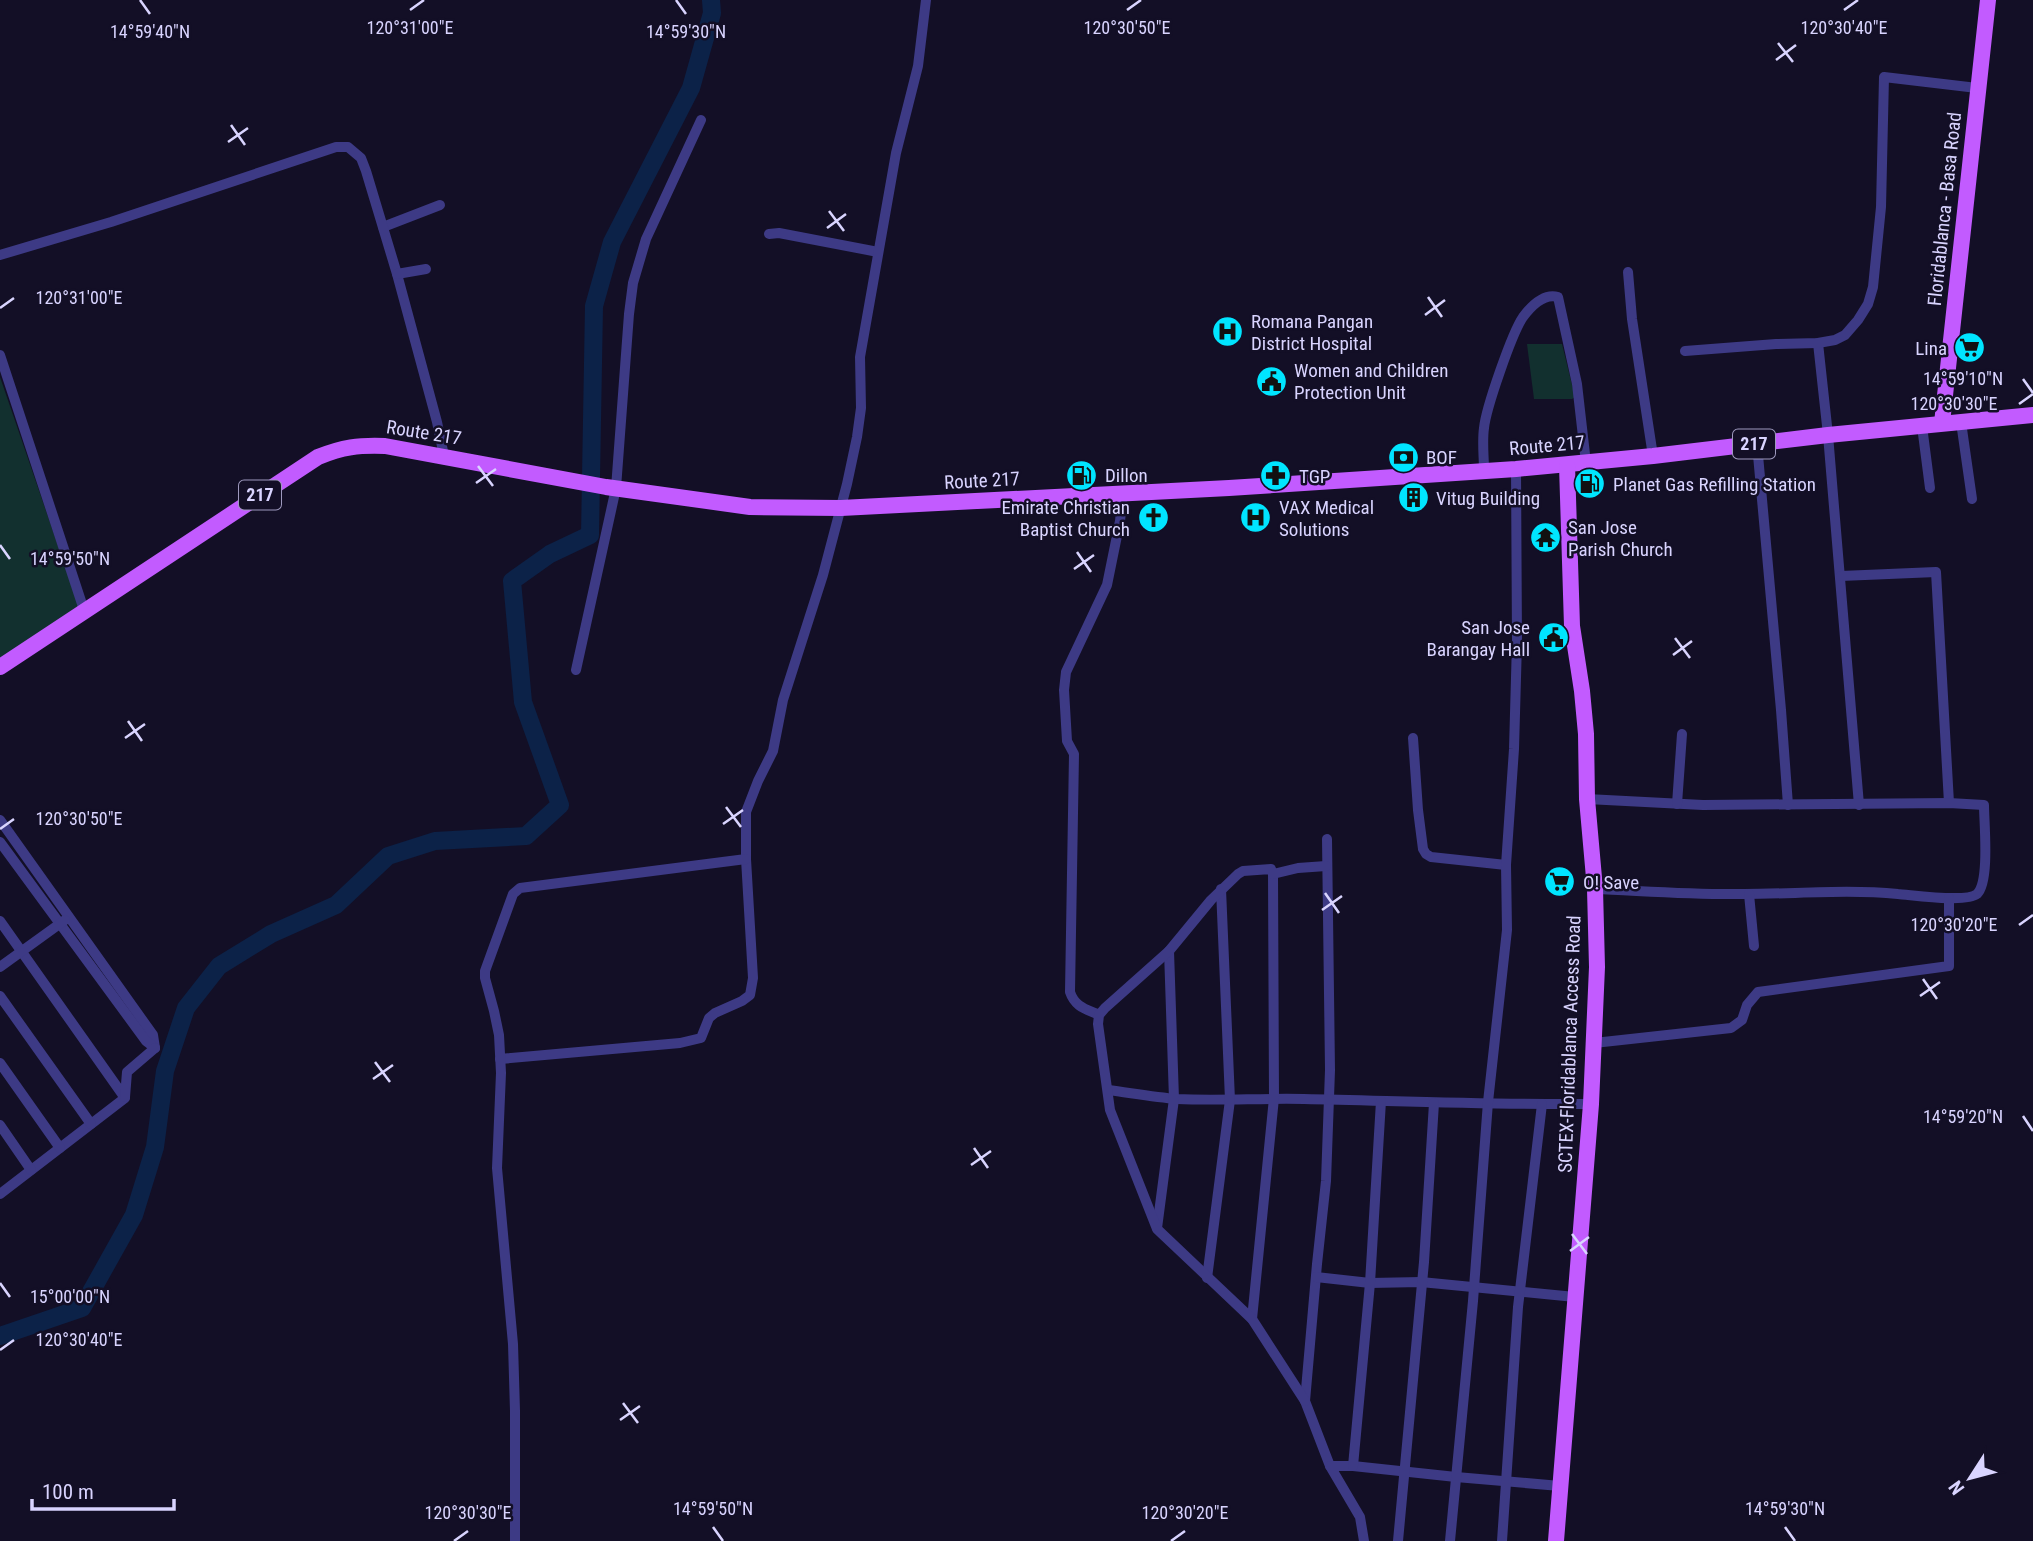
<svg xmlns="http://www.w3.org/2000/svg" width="2033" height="1541" viewBox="0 0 2033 1541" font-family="'Roboto Condensed',sans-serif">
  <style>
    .green { fill: #12302f }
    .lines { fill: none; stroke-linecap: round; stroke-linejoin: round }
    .river { stroke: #0c2248; stroke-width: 18 }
    .street { stroke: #3d3a85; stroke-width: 10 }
    .primary { stroke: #c25bff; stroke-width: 16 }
    .ticks { fill: none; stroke: #d9d4ff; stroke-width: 2.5 }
    .labels { text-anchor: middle; stroke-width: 5; stroke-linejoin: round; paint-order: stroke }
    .shield { fill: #130f26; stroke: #9e99be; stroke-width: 2 }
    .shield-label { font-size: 18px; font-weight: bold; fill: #d9d4ff }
    .street-label { font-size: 19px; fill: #d9d4ff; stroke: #130f26 }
    .poi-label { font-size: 19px; fill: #d9d4ff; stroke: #130f26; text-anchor: start }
    .ticks-label { font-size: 18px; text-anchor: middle; fill: #d9d4ff; stroke: #130f26; stroke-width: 5; stroke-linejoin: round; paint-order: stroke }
  </style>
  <rect width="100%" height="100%" fill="#130f26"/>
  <g class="green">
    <polygon points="1527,344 1562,344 1575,397 1572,399 1534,399"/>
    <polygon points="0,377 80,610 0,664"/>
  </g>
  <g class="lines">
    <polyline class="river" points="0,1336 82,1308 134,1215 155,1147 165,1071 186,1008 219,966 271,934 336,905 388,856 435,841 526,836 560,805 523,702 512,581 550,554 590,535 594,306 612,242 691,88 712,13 711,0"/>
    <g class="street">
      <polyline points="383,227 440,205"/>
      <polyline points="769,234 779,233 878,252"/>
      <polyline points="0,255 111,222 336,147 348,147 361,158 366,171 397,274 437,422 444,456"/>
      <polyline points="1628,272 1632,319 1653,456"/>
      <polyline points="397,274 426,269"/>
      <polyline points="1818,343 1828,435 1859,805"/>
      <polyline points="1685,351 1776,344 1818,343 1835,340 1845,335 1858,320 1868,304 1873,287 1881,207 1884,77 1977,88"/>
      <polyline points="0,355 84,610"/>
      <polyline points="1961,422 1972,499"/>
      <polyline points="1922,426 1930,488"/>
      <polyline points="1757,444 1781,710 1788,805"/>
      <path d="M1484,471C1484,457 1482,442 1484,428C1486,408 1512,333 1523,317C1532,305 1544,293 1558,297L1577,384L1586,463"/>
      <polyline points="1841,576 1936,572 1949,803"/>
      <polyline points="576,670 616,488 629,314 633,283 646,239 701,120"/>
      <polyline points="1413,738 1418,810 1423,849 1426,854 1431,857 1506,865"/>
      <path d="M1587,799L1703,805L1949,803L1984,805C1984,823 1990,882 1977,894C1966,903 1913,895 1898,894C1847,889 1795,894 1744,894C1694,895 1644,891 1595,889"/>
      <polyline points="1677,804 1682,734"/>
      <polyline points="0,820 153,1035 155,1048"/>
      <polyline points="1327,839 1330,1070 1326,1181 1317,1264 1305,1401 1330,1466 1360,1517 1364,1541"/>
      <polyline points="0,842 146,1041 155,1048"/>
      <polyline points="1749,894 1754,946"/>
      <polyline points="0,921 125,1098 0,1194"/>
      <polyline points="0,967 65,920"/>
      <polyline points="0,996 91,1124"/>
      <path d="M1099,1015C1086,1009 1075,1007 1070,992L1074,754L1067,741L1064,690L1066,672L1107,585L1120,521L1123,493"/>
      <polyline points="1594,1043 1731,1028 1742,1020 1747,1005 1758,992 1949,966 1949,898"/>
      <polyline points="500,1059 680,1043 701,1038 709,1018 715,1013 742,1001 750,995 753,978 746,859 746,812 758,781 773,751 783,700 823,575 847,484 857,437 861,408 860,357 896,153 918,66 926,0"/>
      <polyline points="0,1063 60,1148"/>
      <path d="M1108,1090C1131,1093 1154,1097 1177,1099C1219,1101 1262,1098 1304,1099C1400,1101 1496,1105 1591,1104"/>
      <polyline points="125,1097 127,1072 155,1048"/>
      <polyline points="0,1125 31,1170"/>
      <polyline points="1157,1228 1174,1099 1169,951"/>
      <polyline points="1316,1277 1370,1283 1421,1282 1575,1297"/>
      <polyline points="1207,1278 1230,1100 1221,889"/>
      <polyline points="1252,1319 1274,1098 1273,874"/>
      <polyline points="1305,1401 1252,1319 1157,1229 1110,1110 1098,1024 1099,1015 1105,1008 1169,951 1211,900 1238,874 1243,871 1271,869 1273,874 1298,868 1326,866"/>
      <polyline points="1330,1466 1353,1466 1456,1477 1560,1486"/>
      <polyline points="1353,1466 1370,1283 1381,1101"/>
      <polyline points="515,1541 515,1411 513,1344 497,1168 501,1073 499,1035 494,1011 485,978 485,971 513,894 520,888 746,859"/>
      <polyline points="1398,1541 1424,1262 1434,1103"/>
      <polyline points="1450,1541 1473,1301 1488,1102 1507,930 1506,865 1514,749 1517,642 1516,469"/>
      <polyline points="1502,1541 1518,1307 1542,1104"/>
    </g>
    <g class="primary">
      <polyline points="1942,423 1988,0"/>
      <path d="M0,667L318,457C343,447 358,445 385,446L606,487L750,507L841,508L1229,488L1516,469L1653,456L1828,435L2033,415"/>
      <polyline points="1556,1541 1591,1104 1597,967 1595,889 1587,799 1586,734 1582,691 1572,626 1567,465"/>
    </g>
  </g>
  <path class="ticks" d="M140,0L150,14M676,0L686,14M410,10L424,0M1127,10L1141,0M1844,10L1858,0M1778,43L1793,62M1776,60L1796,45M231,125L245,145M228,142L248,128M829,211L844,231M827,228L846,214M1428,297L1442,317M0,308L14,298M1425,315L1445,300M2023,379L2033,393M2019,404L2033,394M478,466L493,486M476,483L496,469M0,545L10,559M1077,552L1091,572M1074,569L1094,555M1675,638L1690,658M1673,655L1692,641M128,721L142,741M125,738L145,724M726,807L741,827M723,824L743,810M0,829L14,819M1325,893L1339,913M1322,910L1342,896M2019,925L2033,915M1923,979L1937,999M1920,996L1940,982M375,1062L390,1082M373,1079L393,1065M2023,1116L2033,1131M974,1148L988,1168M971,1165L991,1151M1572,1234L1587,1254M1570,1251L1589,1237M0,1283L10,1297M0,1350L14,1340M623,1403L638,1423M620,1420L640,1406M713,1527L723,1541M1785,1527L1795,1541M454,1541L468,1531M1171,1541L1185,1531"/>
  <defs>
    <symbol id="hospital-disc" viewBox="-11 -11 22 22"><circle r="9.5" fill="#00e5ff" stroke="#130f26"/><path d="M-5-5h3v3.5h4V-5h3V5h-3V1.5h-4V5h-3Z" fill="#111"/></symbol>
    <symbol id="supermarket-disc" viewBox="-11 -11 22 22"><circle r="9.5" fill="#00e5ff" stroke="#130f26"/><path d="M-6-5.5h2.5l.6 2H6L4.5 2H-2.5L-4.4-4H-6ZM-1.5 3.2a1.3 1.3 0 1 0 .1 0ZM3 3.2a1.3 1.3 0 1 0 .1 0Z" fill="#111"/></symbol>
    <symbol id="civic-disc" viewBox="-11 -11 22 22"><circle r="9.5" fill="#00e5ff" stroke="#130f26"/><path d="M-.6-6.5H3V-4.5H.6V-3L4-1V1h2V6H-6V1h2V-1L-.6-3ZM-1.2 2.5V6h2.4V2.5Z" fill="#111"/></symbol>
    <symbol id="bank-disc" viewBox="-11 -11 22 22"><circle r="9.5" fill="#00e5ff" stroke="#130f26"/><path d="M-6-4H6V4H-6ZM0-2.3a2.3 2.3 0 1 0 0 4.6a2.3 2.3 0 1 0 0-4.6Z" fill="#111"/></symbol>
    <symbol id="fuel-disc" viewBox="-11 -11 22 22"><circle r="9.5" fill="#00e5ff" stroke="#130f26"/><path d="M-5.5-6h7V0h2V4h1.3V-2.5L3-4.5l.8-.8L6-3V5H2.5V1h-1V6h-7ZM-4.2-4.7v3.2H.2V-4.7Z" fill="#111"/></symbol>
    <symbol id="pharmacy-disc" viewBox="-11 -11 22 22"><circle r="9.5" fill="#00e5ff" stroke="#130f26"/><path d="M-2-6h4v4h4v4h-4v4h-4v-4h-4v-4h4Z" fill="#111"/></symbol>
    <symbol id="building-disc" viewBox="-11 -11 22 22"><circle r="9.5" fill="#00e5ff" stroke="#130f26"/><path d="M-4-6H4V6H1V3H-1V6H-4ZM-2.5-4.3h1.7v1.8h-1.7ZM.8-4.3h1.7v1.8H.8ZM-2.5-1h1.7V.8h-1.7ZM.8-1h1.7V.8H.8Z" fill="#111"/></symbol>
    <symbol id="church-disc" viewBox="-11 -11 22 22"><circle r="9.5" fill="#00e5ff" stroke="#130f26"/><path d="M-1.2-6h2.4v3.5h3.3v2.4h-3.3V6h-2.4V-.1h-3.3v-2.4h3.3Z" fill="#111"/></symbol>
    <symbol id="temple-disc" viewBox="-11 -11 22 22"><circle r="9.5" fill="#00e5ff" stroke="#130f26"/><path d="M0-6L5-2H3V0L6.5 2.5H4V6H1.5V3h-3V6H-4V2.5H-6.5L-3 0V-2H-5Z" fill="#111"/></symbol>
  </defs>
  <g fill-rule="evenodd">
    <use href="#hospital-disc" x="1210" y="314" width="35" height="35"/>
    <use href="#supermarket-disc" x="1952" y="330" width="35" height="35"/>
    <use href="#civic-disc" x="1254" y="364" width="35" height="35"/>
    <use href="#bank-disc" x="1386" y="440" width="35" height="35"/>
    <use href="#fuel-disc" x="1064" y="458" width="35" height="35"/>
    <use href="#pharmacy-disc" x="1258" y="458" width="35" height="35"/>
    <use href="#fuel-disc" x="1572" y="466" width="35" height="35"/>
    <use href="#building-disc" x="1396" y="480" width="35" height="35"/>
    <use href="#church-disc" x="1136" y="500" width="35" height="35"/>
    <use href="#hospital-disc" x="1238" y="500" width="35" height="35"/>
    <use href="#temple-disc" x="1528" y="520" width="35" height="35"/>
    <use href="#civic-disc" x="1536" y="620" width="35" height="35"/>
    <use href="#supermarket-disc" x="1542" y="864" width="35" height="35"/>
  </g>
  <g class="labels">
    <g class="shield">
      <rect x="1733" y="429.5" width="42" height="29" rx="5"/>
      <rect x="239" y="480.5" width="42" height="29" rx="5"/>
    </g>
    <g class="shield-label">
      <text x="1754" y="450">217</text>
      <text x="260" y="501">217</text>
    </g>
    <g class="street-label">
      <text transform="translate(1944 209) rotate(-84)" y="7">Floridablanca - Basa Road</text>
      <text transform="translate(424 432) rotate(9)" y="7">Route 217</text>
      <text transform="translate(1547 445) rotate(-5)" y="7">Route 217</text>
      <text transform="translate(982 480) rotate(-3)" y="7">Route 217</text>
      <text transform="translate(1569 1044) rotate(-88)" y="7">SCTEX-Floridablanca Access Road</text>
    </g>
    <g class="poi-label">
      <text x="1251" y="328">Romana Pangan<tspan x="1251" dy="22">District Hospital</tspan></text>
      <text x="1947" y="355" text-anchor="end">Lina</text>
      <text x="1294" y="377">Women and Children<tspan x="1294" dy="22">Protection Unit</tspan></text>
      <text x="1426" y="464">BOF</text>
      <text x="1105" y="482">Dillon</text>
      <text x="1299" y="483">TGP</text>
      <text x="1613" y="491">Planet Gas Refilling Station</text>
      <text x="1436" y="505">Vitug Building</text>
      <text x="1130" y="514" text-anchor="end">Emirate Christian<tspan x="1130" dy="22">Baptist Church</tspan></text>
      <text x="1279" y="514">VAX Medical<tspan x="1279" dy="22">Solutions</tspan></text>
      <text x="1568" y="534">San Jose<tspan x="1568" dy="22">Parish Church</tspan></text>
      <text x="1530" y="634" text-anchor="end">San Jose<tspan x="1530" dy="22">Barangay Hall</tspan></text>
      <text x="1583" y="889">O! Save</text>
    </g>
  </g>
  <g class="ticks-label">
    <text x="410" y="34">120°31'00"E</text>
    <text x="1127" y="34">120°30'50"E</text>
    <text x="1844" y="34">120°30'40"E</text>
    <text x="150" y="38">14°59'40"N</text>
    <text x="686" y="38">14°59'30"N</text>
    <text x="79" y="304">120°31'00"E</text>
    <text x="1963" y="385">14°59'10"N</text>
    <text x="1954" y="410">120°30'30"E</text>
    <text x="70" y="565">14°59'50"N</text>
    <text x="79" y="825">120°30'50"E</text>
    <text x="1954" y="931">120°30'20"E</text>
    <text x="1963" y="1123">14°59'20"N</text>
    <text x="70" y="1303">15°00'00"N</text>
    <text x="79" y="1346">120°30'40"E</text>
    <text x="713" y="1515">14°59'50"N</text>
    <text x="1785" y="1515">14°59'30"N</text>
    <text x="468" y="1519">120°30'30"E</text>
    <text x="1185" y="1519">120°30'20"E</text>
  </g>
  <g transform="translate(1970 1478) rotate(234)" stroke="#130f26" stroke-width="5" paint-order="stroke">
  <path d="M0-5L12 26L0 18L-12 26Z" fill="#d9d4ff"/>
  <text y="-10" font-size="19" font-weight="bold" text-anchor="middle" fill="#d9d4ff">N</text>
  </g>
  <path d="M32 1499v10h142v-10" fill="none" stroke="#d9d4ff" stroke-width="3.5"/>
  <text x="42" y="1499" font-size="21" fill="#d9d4ff" stroke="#130f26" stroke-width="5" paint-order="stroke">100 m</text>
</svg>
